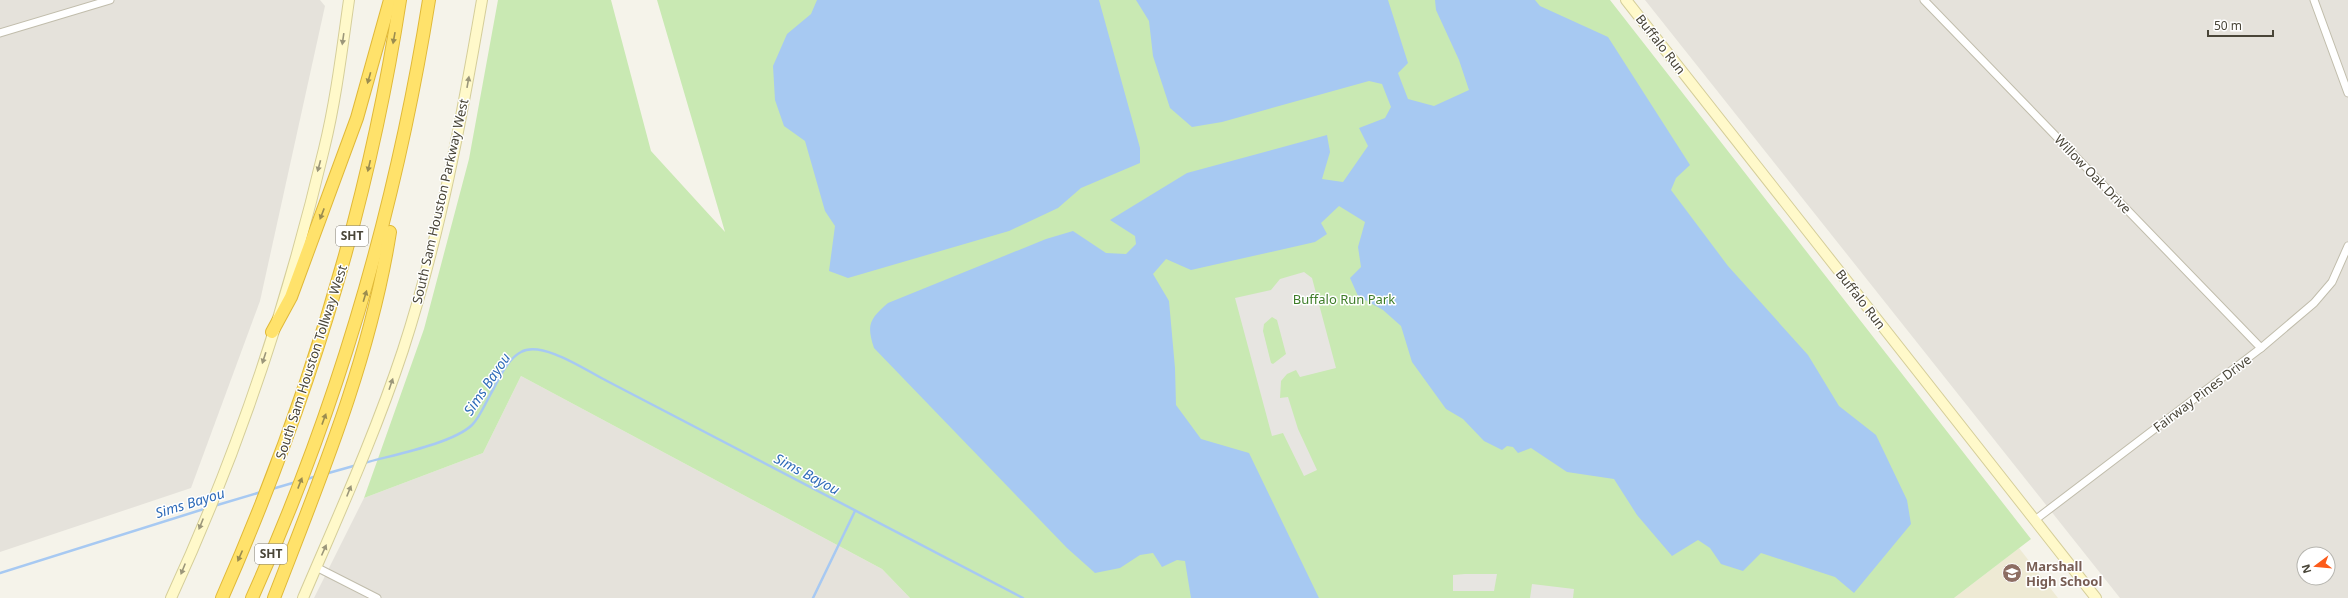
<svg xmlns="http://www.w3.org/2000/svg" width="2348" height="598" viewBox="0 0 2348 598" font-family="'Noto Sans',sans-serif">
  <style>
    .industrial { fill: #e5e2db; fill-rule: evenodd }
    .education { fill: #eeead4 }
    .green { fill: #c9e9b3 }
    .parking { fill: #e7e5e1; fill-rule: evenodd }
    .water { fill: #a7c9f2 }
    .lines { fill: none; stroke-linecap: round; stroke-linejoin: round }
    .stream { stroke: #a7c9f2; stroke-width: 2.5 }
    .street-casing { stroke: #c1bdac; stroke-width: 9 }
    .secondary-casing { stroke: #d5ce9a; stroke-width: 12 }
    .highway-casing { stroke: #e0b939; stroke-width: 14 }
    .street { stroke: #fff; stroke-width: 7 }
    .secondary { stroke: #fff9ca; stroke-width: 10 }
    .highway { stroke: #ffe26b; stroke-width: 12 }
    .oneway { fill: #9b8c4f }
    .oneway2 { fill: #9b967a }
    .labels { text-anchor: middle; stroke-width: 3; stroke-linejoin: round; paint-order: stroke }
    .shield { fill: #fff; stroke: #807d74; stroke-width: 1 }
    .shield-label { font-size: 12px; font-weight: bold; fill: #494538 }
    .street-label { font-size: 13px; fill: #494538; stroke: #fff }
    .park-label { font-size: 13px; fill: #3e7d29; stroke: #fff }
    .education-label { font-size: 13px; font-weight: bold; fill: #785e54; stroke: #fff; text-anchor: start }
    .water-label { font-size: 14px; font-style: italic; fill: #2e6bb8; stroke: #fff }
  </style>
  <rect width="100%" height="100%" fill="#f5f3ea"/>
  <g class="industrial">
    <polygon points="0,0 320,0 325,6 260,301 191,488 0,552"/>
    <path d="M1645,0H2348V598H2120ZM2304,554H2328V578H2304Z"/>
    <polygon points="521,376 882,569 910,598 314,598 364,498 483,453"/>
  </g>
  <polygon class="education" points="2019,548 2058,598 1954,598"/>
  <polygon class="green" points="498,0 611,0 651,151 725,232 657,0 1610,0 2031,539 1954,598 910,598 882,569 521,376 483,453 364,498 424,329 469,159"/>
  <g class="parking">
    <path d="M1304,272L1312,278L1336,368L1300,377L1296,370L1287,374L1281,381L1280,398L1288,397L1298,429L1317,470L1304,476L1283,433L1272,436L1235,298L1271,290L1280,279ZM1272,317L1277,320L1286,354L1273,364L1271,363L1263,331L1264,324Z"/>
    <polygon points="1465,574 1497,574 1494,591 1453,591 1453,575"/>
    <polygon points="1532,584 1574,589 1573,598 1530,598"/>
  </g>
  <g class="water">
    <polygon points="817,0 1099,0 1140,148 1140,163 1081,188 1058,208 1009,231 848,278 829,271 835,226 825,211 805,141 784,126 775,100 773,66 787,34 811,14"/>
    <path d="M1136,0H1388L1408,63L1398,73L1408,99L1434,106L1469,90L1459,60L1436,10L1435,0H1535L1540,6L1608,37L1690,165L1676,178L1671,190L1728,266L1808,355L1839,406L1876,435L1907,500L1911,524L1854,593L1835,577L1761,553L1743,571L1721,564L1710,548L1698,540L1672,556L1637,515L1614,479L1567,472L1531,448L1518,453L1513,447L1507,446L1502,450L1484,441L1463,419L1446,409L1412,362L1401,326L1383,310L1358,296L1350,278L1361,267L1358,247L1365,222L1339,206L1321,223L1327,234L1315,242L1191,270L1166,259L1153,274L1169,301L1175,368L1176,405L1201,439L1249,453L1319,598H1191L1185,561L1177,560L1162,567L1153,553L1140,555L1120,568L1095,573L1067,548L874,348C866,324 870,319 888,303L1046,239L1073,231L1106,253L1126,254L1136,244L1135,236L1110,220L1187,173L1327,135L1330,152L1322,179L1343,182L1368,146L1359,128L1385,118L1391,107L1382,84L1369,81L1222,122L1192,127L1170,108L1153,56L1149,21Z"/>
  </g>
  <g class="lines">
    <g class="stream">
      <path d="M364,463C392,455 452,444 472,425C481,416 487,399 494,388C500,376 508,359 521,352C542,340 587,371 607,381L1023,598"/>
      <polyline points="325,474 357,465"/>
      <polyline points="304,480 317,476"/>
      <polyline points="272,489 296,482"/>
      <polyline points="214,506 261,492"/>
      <polyline points="0,573 207,508"/>
      <polyline points="813,598 855,511"/>
    </g>
    <defs>
      <g id="street">
        <polyline points="1924,0 2261,348"/>
        <polyline points="2314,0 2348,93"/>
        <polyline points="0,33 110,0"/>
        <polyline points="2035,520 2261,348 2314,303 2332,282 2348,246"/>
        <polyline points="316,567 377,598"/>
      </g>
      <g id="secondary">
        <polyline points="1626,0 2096,598"/>
        <path d="M171,598C237,455 288,302 324,149C336,100 342,49 349,0"/>
        <path d="M303,598C338,516 375,435 403,350C440,236 462,117 482,0"/>
      </g>
      <g id="highway">
        <polyline points="272,332 291,297 357,118 390,0"/>
        <path d="M222,598C307,405 368,209 400,0"/>
        <path d="M252,598C338,407 396,207 429,0"/>
        <path d="M274,598C320,479 370,359 390,232"/>
      </g>
    </defs>
    <use href="#street" class="street-casing"/>
    <use href="#secondary" class="secondary-casing"/>
    <use href="#highway" class="highway-casing"/>
    <use href="#street" class="street"/>
    <use href="#secondary" class="secondary"/>
    <use href="#highway" class="highway"/>
  </g>
  <defs><path id="oneway-solid" d="M-6-.8H1V-3.2L6.5 0L1 3.2V.8H-6Z"/></defs>
  <g class="oneway">
    <use href="#oneway-solid" transform="translate(394 38) rotate(100)"/>
    <use href="#oneway-solid" transform="translate(369 78) rotate(106)"/>
    <use href="#oneway-solid" transform="translate(369 166) rotate(103)"/>
    <use href="#oneway-solid" transform="translate(322 214) rotate(111)"/>
    <use href="#oneway-solid" transform="translate(365 296) rotate(-73)"/>
    <use href="#oneway-solid" transform="translate(324 419) rotate(-70)"/>
    <use href="#oneway-solid" transform="translate(300 483) rotate(-69)"/>
    <use href="#oneway-solid" transform="translate(240 556) rotate(114)"/>
  </g>
  <g class="oneway2">
    <use href="#oneway-solid" transform="translate(343 39) rotate(98)"/>
    <use href="#oneway-solid" transform="translate(468 82) rotate(-80)"/>
    <use href="#oneway-solid" transform="translate(319 166) rotate(105)"/>
    <use href="#oneway-solid" transform="translate(264 358) rotate(108)"/>
    <use href="#oneway-solid" transform="translate(391 384) rotate(-71)"/>
    <use href="#oneway-solid" transform="translate(349 491) rotate(-68)"/>
    <use href="#oneway-solid" transform="translate(201 524) rotate(112)"/>
    <use href="#oneway-solid" transform="translate(324 550) rotate(-66)"/>
    <use href="#oneway-solid" transform="translate(183 569) rotate(112)"/>
  </g>
  <defs>
    <symbol id="school-disc" viewBox="-11 -11 22 22"><circle r="9.5" fill="#8d6e63" stroke="#fff"/><path d="M0-5L7-2L0 1L-7-2ZM-4 1L0 2.5L4 1V4Q0 6-4 4Z" fill="#fff"/></symbol>
  </defs>
  <g fill-rule="evenodd">
    <use href="#school-disc" x="2001" y="562" width="22" height="22"/>
  </g>
  <g class="labels">
    <g class="shield">
      <rect x="336" y="226" width="32" height="20" rx="3"/>
      <rect x="255" y="544" width="32" height="20" rx="3"/>
    </g>
    <g class="shield-label">
      <text x="352" y="240">SHT</text>
      <text x="271" y="558">SHT</text>
    </g>
    <g class="street-label">
      <text transform="translate(1661 44) rotate(52)" y="5">Buffalo Run</text>
      <text transform="translate(2093 174) rotate(46)" y="5">Willow Oak Drive</text>
      <text transform="translate(440 201) rotate(-77)" y="5">South Sam Houston Parkway West</text>
      <text transform="translate(1861 299) rotate(52)" y="5">Buffalo Run</text>
      <text transform="translate(311 362) rotate(-72)" y="5">South Sam Houston Tollway West</text>
      <text transform="translate(2202 393) rotate(-37)" y="5">Fairway Pines Drive</text>
    </g>
    <g class="park-label">
      <text x="1344" y="304">Buffalo Run Park</text>
    </g>
    <g class="education-label">
      <text x="2026" y="571">Marshall<tspan x="2026" dy="15">High School</tspan></text>
    </g>
    <g class="water-label">
      <text transform="translate(487 384) rotate(-56)" y="5">Sims Bayou</text>
      <text transform="translate(807 474) rotate(28)" y="5">Sims Bayou</text>
      <text transform="translate(190 503) rotate(-17)" y="5">Sims Bayou</text>
    </g>
  </g>
  <g transform="translate(2316 566) rotate(254)"><circle r="19" fill="#ffffff" stroke="#b6b5af"/>
  <path d="M0-3L7 15L0 10L-7 15Z" fill="#fc5b1a"/>
  <text y="-6" font-size="11" font-weight="bold" text-anchor="middle" fill="#494538">N</text>
  </g>
  <path d="M2208 30v6h65v-6" fill="none" stroke="#494538" stroke-width="2"/>
  <text x="2214" y="30" font-size="12" fill="#494538" stroke="#ffffff" stroke-width="3" paint-order="stroke">50 m</text>
</svg>
